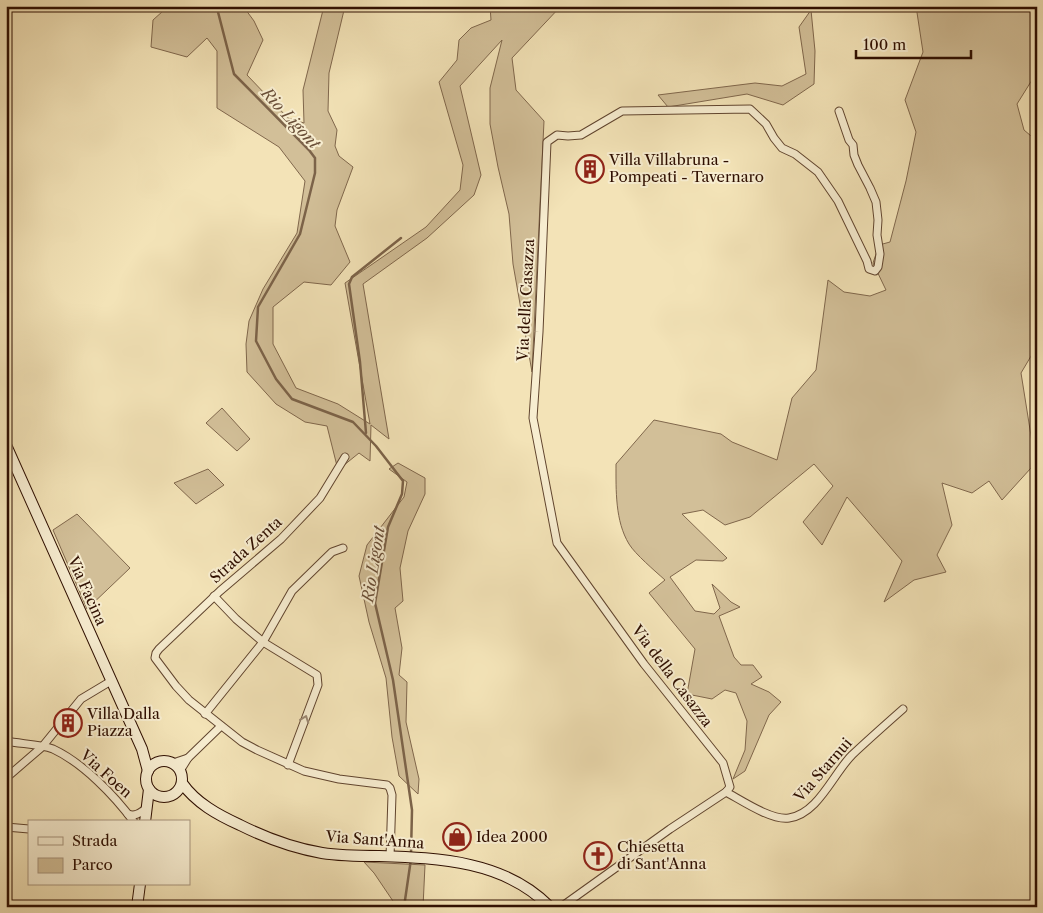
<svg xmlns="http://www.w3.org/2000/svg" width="1043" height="913" viewBox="0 0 1043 913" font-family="'Libre Caslon Text',serif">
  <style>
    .green { fill: #d2bf98; stroke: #80674c }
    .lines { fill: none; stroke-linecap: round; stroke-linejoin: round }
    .stream { stroke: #7c6349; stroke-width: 2.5 }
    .street-casing { stroke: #60442e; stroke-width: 9 }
    .secondary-casing { stroke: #2f0f01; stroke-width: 12 }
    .street { stroke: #f7edd0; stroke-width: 7 }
    .secondary { stroke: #f7edd0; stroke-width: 10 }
    .oneway { stroke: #9d8973 }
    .labels { text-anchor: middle; stroke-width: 4; stroke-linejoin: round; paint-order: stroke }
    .poi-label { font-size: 15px; fill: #2f0f01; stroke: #f7edd0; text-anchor: start }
    .street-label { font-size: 15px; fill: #2f0f01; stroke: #f7edd0 }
    .water-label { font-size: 16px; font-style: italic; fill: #694e37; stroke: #f7edd0 }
  </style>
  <rect width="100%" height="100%" fill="#f3e3b7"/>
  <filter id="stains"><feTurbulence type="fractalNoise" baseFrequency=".004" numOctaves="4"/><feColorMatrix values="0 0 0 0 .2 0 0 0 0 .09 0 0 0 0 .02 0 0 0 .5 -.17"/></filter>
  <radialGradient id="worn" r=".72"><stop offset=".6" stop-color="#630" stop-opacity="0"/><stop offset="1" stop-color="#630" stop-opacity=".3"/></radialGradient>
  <g class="green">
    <polygon points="162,6 243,6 254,21 263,40 247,75 288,118 304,123 303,90 324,6 345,6 329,73 328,111 337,130 335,146 339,156 353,167 337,210 335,226 350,262 331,285 304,282 273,307 273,344 296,388 338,404 370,424 345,283 426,227 460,190 463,165 439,82 457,60 459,40 471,28 491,20 490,6 561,6 512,58 516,90 544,121 532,372 513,264 509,214 498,167 490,124 490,88 502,40 460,86 481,175 474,195 427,238 363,284 389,439 371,425 370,461 359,453 338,470 327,426 305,422 276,404 247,372 246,344 249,321 263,289 297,233 305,181 279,147 217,108 217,51 207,38 187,57 151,47 153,20 163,11"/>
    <path d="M916,6H1037V72L1017,104L1024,130L1037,141V346L1021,373L1032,442L1031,468L1002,500L989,481L972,493L942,483L952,525L937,555L946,572L914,580L884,602L902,561L847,497L822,545L803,522L833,486L814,464L750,517L725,525L703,510L682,514L727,558L723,561L696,560L670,577L695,611L714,614L720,608L712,584L731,602L740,607L719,616L734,657L741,665H753L762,677L751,684L769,692L781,702L769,715L745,771L733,779L745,750L747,721L736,693L725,690L712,699L687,694L695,649L649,593L665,580C655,571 635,554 629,544C615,521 616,490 616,464L654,420L721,434L732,442L777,460L792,398L816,370L828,280L844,292L870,296L886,290L873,263L879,245L890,242L906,181L916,132L905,100L923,52Z"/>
    <polygon points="811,10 815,51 814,84 783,105 747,94 668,107 658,95 755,83 782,86 806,74 799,27"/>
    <polygon points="222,408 250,439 237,451 206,423"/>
    <polygon points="398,463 425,478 425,494 408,531 400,568 403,601 395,608 402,648 399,675 407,682 406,722 419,779 418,794 399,776 392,737 386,678 369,622 359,576 367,545 404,497 407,482 389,469"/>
    <polygon points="208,469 224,485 196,504 174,483"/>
    <polygon points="77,514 130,568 87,609 53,530"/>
    <polygon points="364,862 425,865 423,907 397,907 374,873"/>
  </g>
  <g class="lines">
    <g class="stream">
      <polyline points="218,12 234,74 309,150 315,158 315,173 300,234 258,307 256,341 276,379 292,399 353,422 376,446 403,481 402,494 388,527 375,603 393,680 412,810 411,854"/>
      <polyline points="366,433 360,362 349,284 352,277 401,238"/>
      <polyline points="404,907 411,859"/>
    </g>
    <defs>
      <g id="street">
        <polyline points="345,457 320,498 281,539 220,591 159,649 156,653 155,658 176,686 189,700 242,742 257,750 304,771 339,779 387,785 390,788 392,795 390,857"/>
        <polyline points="214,596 236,619 263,642 317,675 318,685 288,765"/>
        <polyline points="205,714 263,642 292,591 332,552 343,548"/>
        <path d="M6,741C20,744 40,744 53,749C83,763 114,795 134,822"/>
        <polyline points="173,763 188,758"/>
        <polyline points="180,771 188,758 221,726"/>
        <polyline points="6,778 42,747 81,699 111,681"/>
        <path d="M726,792C741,800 772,821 789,818C818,814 833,774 852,755C869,739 886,724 903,709"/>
        <path d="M128,814C136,817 141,812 147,808"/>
        <polyline points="6,827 29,829"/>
        <polyline points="561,907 670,829 726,792 730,787 723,763 644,664 557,543 533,418 539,332 547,142 557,135 568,136 581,135 622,111 750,109 766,124 774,138 782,148 795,154 818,172 838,201 867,261 869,269 875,271 878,267 880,254 877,235 878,220 876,202 870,188 858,165 854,155 853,145 849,140 839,111"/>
      </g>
      <g id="secondary">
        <polyline points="6,445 142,749 148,771"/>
        <circle cx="164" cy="779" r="18"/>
        <path d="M182,783C196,803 218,815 240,825C266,838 293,848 322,853C341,856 361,856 379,856C440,858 505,861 550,907"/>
        <polyline points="145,822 149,789"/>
        <polyline points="137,907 140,884"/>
      </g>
    </defs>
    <use href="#street" class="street-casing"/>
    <use href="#secondary" class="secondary-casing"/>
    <use href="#street" class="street"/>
    <use href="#secondary" class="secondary"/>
  </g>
  <defs><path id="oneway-chevron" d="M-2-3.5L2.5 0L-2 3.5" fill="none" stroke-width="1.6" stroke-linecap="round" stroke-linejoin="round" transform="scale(1.25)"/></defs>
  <use class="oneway" href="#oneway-chevron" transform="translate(305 719) rotate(-70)"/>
  <defs>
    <symbol id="building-ring" viewBox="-11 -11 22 22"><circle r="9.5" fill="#f7edd0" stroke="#8f2418" stroke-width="1.5"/><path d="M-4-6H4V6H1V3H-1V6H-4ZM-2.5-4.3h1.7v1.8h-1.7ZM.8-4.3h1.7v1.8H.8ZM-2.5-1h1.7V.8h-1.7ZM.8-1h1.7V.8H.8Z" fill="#8f2418"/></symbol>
    <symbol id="shop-ring" viewBox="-11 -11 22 22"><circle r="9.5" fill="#f7edd0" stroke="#8f2418" stroke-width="1.5"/><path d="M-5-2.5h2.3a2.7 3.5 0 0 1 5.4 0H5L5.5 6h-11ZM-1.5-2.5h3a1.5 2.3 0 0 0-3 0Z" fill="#8f2418"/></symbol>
    <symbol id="church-ring" viewBox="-11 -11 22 22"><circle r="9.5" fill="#f7edd0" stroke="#8f2418" stroke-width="1.5"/><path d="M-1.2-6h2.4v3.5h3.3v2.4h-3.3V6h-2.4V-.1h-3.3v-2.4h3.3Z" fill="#8f2418"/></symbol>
  </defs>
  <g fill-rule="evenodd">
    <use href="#building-ring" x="574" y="153" width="32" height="32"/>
    <use href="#building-ring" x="52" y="707" width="32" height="32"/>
    <use href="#shop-ring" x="441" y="821" width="32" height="32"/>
    <use href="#church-ring" x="582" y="840" width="32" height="32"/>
  </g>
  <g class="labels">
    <g class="poi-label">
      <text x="609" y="165">Villa Villabruna -<tspan x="609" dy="17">Pompeati - Tavernaro</tspan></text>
      <text x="87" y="719">Villa Dalla<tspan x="87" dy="17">Piazza</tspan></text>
      <text x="476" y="842">Idea 2000</text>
      <text x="617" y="852">Chiesetta<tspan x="617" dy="17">di Sant'Anna</tspan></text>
    </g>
    <g class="street-label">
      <text transform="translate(526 300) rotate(-87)" y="5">Via della Casazza</text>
      <text transform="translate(246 550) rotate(-42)" y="5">Strada Zenta</text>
      <text transform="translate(87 591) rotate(66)" y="5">Via Facina</text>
      <text transform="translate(672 676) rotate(53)" y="5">Via della Casazza</text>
      <text transform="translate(823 770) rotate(-49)" y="5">Via Starnui</text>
      <text transform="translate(106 774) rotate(42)" y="5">Via Foen</text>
      <text transform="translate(375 840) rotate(4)" y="5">Via Sant'Anna</text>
    </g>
    <g class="water-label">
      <text transform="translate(291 118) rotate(47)" y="6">Rio Ligont</text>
      <text transform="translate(373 564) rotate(-81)" y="6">Rio Ligont</text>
    </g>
  </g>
  <rect width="1043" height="913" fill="none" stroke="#f3e3b7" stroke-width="25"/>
  <rect x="8" y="8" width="1028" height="898" fill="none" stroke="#2f0f01" stroke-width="2.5"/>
  <rect x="12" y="12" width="1018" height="888" fill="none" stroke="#2f0f01"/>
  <rect x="28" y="820" width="162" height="65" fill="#f7edd0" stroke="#a7947d"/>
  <rect x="38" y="837" width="25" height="8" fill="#f7edd0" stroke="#a7947d"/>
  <text x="72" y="846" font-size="15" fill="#2f0f01">Strada</text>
  <rect x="38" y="858" width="25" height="15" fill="#d2bf98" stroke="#a7947d"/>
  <text x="72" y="870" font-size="15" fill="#2f0f01">Parco</text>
  <path d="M856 50v8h115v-8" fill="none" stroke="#2f0f01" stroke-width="2.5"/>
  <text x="863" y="50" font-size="15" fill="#2f0f01" stroke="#f7edd0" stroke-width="4" paint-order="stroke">100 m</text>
  <rect width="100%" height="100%" filter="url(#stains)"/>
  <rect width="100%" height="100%" fill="url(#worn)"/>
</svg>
